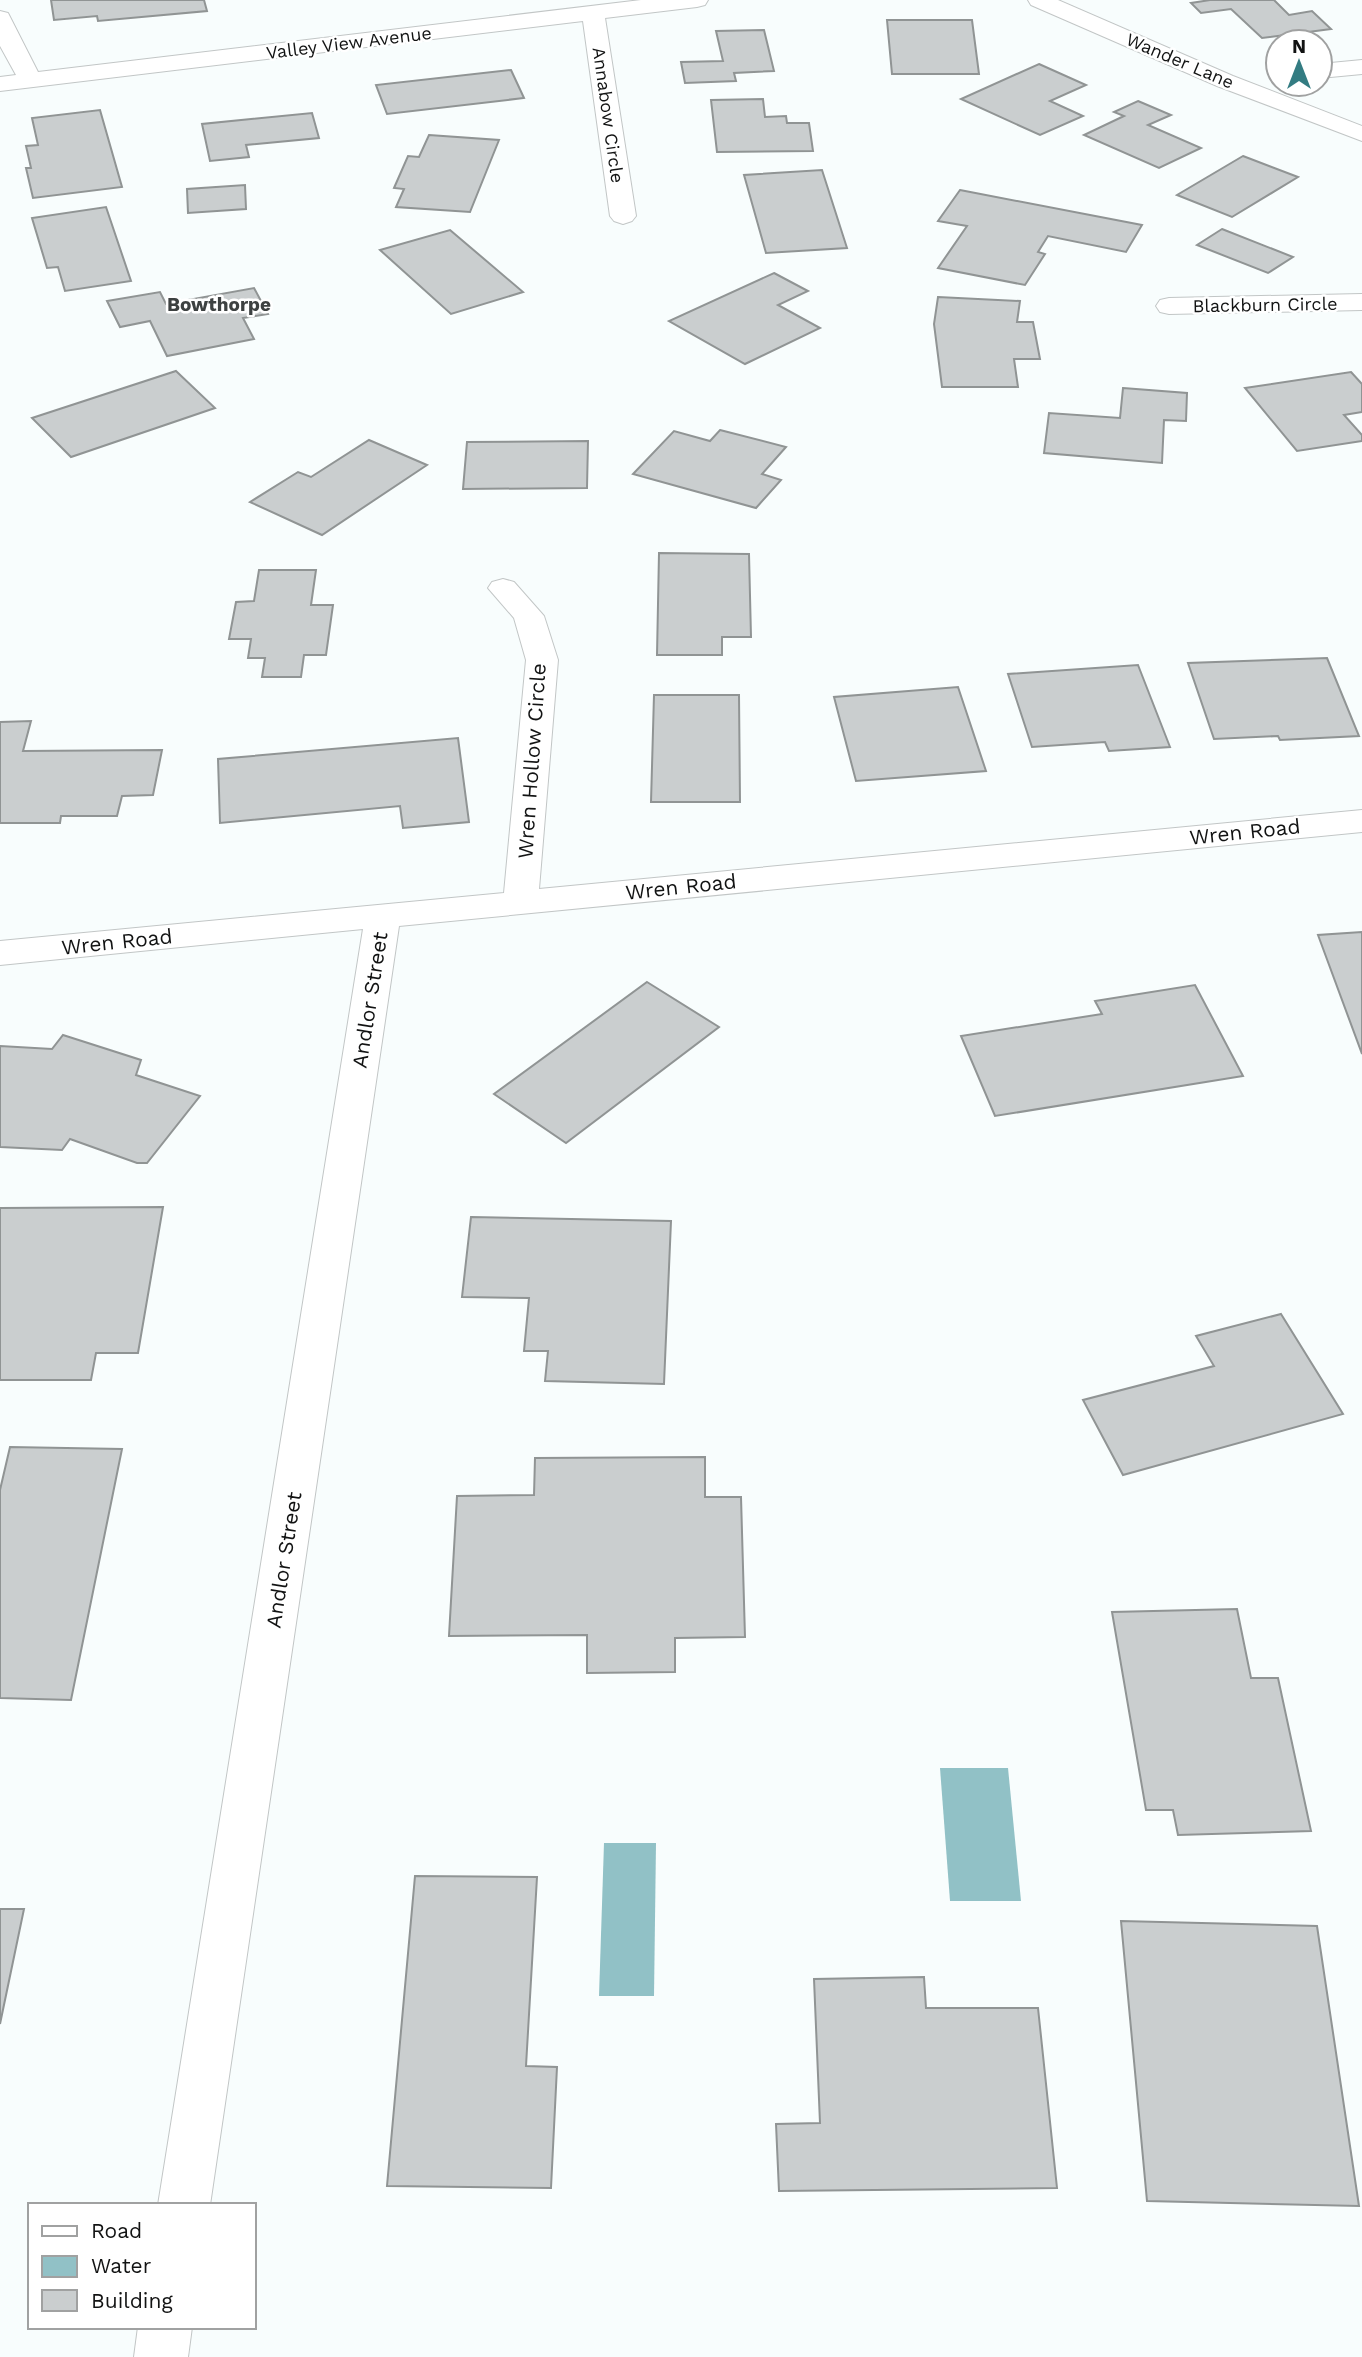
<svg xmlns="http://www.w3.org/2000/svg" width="1362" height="2357" viewBox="0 0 1362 2357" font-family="'Work Sans',sans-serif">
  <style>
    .water { fill: #91c1c6 }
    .building { fill: #cacecf; stroke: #909494; stroke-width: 2 }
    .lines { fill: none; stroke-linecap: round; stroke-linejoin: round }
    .minor-casing { stroke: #c2c6c6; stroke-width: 2 }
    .minor { fill: #fff; fill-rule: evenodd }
    .labels { text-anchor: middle; stroke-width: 5; stroke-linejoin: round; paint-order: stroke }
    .far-street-label { font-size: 18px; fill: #121313; stroke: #fff }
    .far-neighbourhood-label { font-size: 19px; font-weight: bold; fill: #3d4141; stroke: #fff }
    .street-label { font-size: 21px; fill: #121313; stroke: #fff }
  </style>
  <rect width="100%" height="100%" fill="#f8fdfd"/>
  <g class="water">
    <polygon points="940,1768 1008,1768 1021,1901 950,1901"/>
    <polygon points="604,1843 656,1843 654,1996 599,1996"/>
  </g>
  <g class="building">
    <polygon points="51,0 204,0 207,11 98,21 97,16 54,20"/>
    <polygon points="1210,0 1274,0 1289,15 1312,11 1331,29 1262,38 1231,9 1201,13 1191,3"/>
    <polygon points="887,20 972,20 979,74 892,74"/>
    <polygon points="764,30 774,71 734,73 736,81 685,83 681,62 723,61 716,31"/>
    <polygon points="1039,64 1086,85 1050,101 1083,116 1040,135 961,99"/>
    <polygon points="511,70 524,98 387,114 376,85"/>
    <polygon points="763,99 765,117 786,116 787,123 809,123 813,151 717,152 711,100"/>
    <polygon points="1138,101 1171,115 1148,125 1201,148 1159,168 1084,135 1124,116 1114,112"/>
    <polygon points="100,110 122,187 33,198 26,168 31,168 26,146 38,145 32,118"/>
    <polygon points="312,113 319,138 246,145 249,157 210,161 202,124"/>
    <polygon points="429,135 499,140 470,212 396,207 404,189 394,188 408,156 419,157"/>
    <polygon points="1243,156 1298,177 1232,217 1177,195"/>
    <polygon points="822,170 847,248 766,253 744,175"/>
    <polygon points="245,185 246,209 188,213 187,189"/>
    <polygon points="960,190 1142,225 1126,252 1048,236 1038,252 1045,254 1025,285 938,268 967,226 938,221"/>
    <polygon points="106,207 131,281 65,291 58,267 47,268 32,218"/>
    <polygon points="1222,229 1293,257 1268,273 1197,245"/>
    <polygon points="450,230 523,292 451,314 380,250"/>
    <polygon points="774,273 808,291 778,305 820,328 745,364 669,321"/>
    <polygon points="254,288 268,314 243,318 254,339 167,356 150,321 120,327 107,301 160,292 166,304"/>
    <polygon points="938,297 1020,301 1017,322 1033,322 1040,359 1014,359 1018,387 942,387 934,324"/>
    <polygon points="176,371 215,408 71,457 32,418"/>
    <polygon points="1351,372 1362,384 1362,412 1344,415 1362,435 1362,441 1297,451 1245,388"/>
    <polygon points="1123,388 1187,393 1186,421 1164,420 1162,463 1044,453 1049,413 1120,418"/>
    <polygon points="720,430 786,447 762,474 781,480 756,508 633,474 674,431 710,441"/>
    <polygon points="369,440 427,465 322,535 250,502 298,472 311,477"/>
    <polygon points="588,441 587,488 463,489 467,442"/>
    <polygon points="659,553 749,554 751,637 722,637 722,655 657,655"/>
    <polygon points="259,570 316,570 311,605 333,605 326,655 304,655 301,677 262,677 265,658 248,658 251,639 229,639 236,602 254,601"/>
    <polygon points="1327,658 1359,736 1280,740 1278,736 1214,739 1188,663"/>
    <polygon points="1138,665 1170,747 1109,751 1105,742 1032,747 1008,674"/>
    <polygon points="958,687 986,771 856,781 834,697"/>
    <polygon points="654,695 739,695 740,802 651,802"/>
    <polygon points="31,721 23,751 162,750 153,795 122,796 117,816 61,816 60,823 0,823 0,722"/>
    <polygon points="458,738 469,822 403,828 400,806 220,823 218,759"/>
    <polygon points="1362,932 1362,1054 1318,935"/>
    <polygon points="647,982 719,1027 566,1143 494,1094"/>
    <polygon points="1195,985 1243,1076 995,1116 961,1036 1102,1014 1095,1001"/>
    <polygon points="63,1035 141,1060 136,1075 200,1096 147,1163 137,1163 70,1139 62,1150 0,1147 0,1046 52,1049"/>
    <polygon points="163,1207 138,1353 96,1353 91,1380 0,1380 0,1208"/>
    <polygon points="471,1217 671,1221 664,1384 545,1381 548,1351 524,1351 529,1298 462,1297"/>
    <polygon points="1281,1314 1343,1414 1123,1475 1083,1400 1214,1366 1196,1336"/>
    <polygon points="10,1447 122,1449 71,1700 0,1698 0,1490"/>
    <polygon points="705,1457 705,1497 741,1497 745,1637 675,1638 675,1672 587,1673 587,1635 449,1636 457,1496 534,1495 535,1458"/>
    <polygon points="1237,1609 1251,1678 1278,1678 1311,1831 1178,1835 1173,1810 1146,1810 1112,1612"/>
    <polygon points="415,1876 537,1877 526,2066 557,2067 551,2188 387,2186"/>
    <polygon points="0,1909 24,1909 0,2024"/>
    <polygon points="1121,1921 1317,1926 1359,2206 1147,2201"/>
    <polygon points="924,1977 926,2008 1038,2008 1057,2188 779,2191 776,2124 820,2123 814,1979"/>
  </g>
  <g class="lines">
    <defs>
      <g id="minor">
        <polygon points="641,0 708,0 705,5 697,7 605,18 636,216 632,221 623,224 614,221 610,216 583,21 0,91 0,77 16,75 0,46 0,11 8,13 38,72"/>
        <polygon points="1028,0 1058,0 1233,76 1362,126 1362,141 1217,86 1031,5"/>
        <polygon points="1362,60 1362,74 1320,78 1320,64"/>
        <polygon points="1362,294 1362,310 1169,314 1160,312 1156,306 1160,300 1169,298"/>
        <polygon points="503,579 514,582 544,616 558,660 539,889 1362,810 1362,832 399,926 210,2205 158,2205 363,929 0,965 0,941 504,893 526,660 514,618 488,588 492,582"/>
        <polygon points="138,2327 192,2327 188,2357 134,2357"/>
      </g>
    </defs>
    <use href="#minor" class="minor-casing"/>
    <use href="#minor" class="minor"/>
  </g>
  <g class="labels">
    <g class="far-street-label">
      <text transform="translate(349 43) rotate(-7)" y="6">Valley View Avenue</text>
      <text transform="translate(1180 61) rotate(23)" y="6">Wander Lane</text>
      <text transform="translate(608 115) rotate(82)" y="6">Annabow Circle</text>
      <text transform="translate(1265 305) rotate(-1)" y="6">Blackburn Circle</text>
    </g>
    <g class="far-neighbourhood-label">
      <text x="219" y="311">Bowthorpe</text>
    </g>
    <g class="street-label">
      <text transform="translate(532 761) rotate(-86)" y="7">Wren Hollow Circle</text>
      <text transform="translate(1245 832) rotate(-6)" y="7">Wren Road</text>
      <text transform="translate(681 887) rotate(-6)" y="7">Wren Road</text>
      <text transform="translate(117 942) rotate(-6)" y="7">Wren Road</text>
      <text transform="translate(370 1000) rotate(-81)" y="7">Andlor Street</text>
      <text transform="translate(284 1560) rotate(-81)" y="7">Andlor Street</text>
    </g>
  </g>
  <rect x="28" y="2203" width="228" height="126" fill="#ffffff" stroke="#a0a1a1" stroke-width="2"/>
  <rect x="42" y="2226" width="35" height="10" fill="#ffffff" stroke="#a0a1a1" stroke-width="2"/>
  <text x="91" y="2238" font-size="21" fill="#121313">Road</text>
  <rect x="42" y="2256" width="35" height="21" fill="#91c1c6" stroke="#a0a1a1" stroke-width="2"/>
  <text x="91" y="2273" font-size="21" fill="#121313">Water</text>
  <rect x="42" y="2290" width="35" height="21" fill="#cacecf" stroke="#a0a1a1" stroke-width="2"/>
  <text x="91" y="2308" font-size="21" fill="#121313">Building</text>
  <g transform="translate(1299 63)"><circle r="33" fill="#ffffff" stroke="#a0a1a1" stroke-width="2"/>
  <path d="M0-5L12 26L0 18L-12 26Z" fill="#337c82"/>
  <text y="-10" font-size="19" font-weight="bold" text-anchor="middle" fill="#121313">N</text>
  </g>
</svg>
